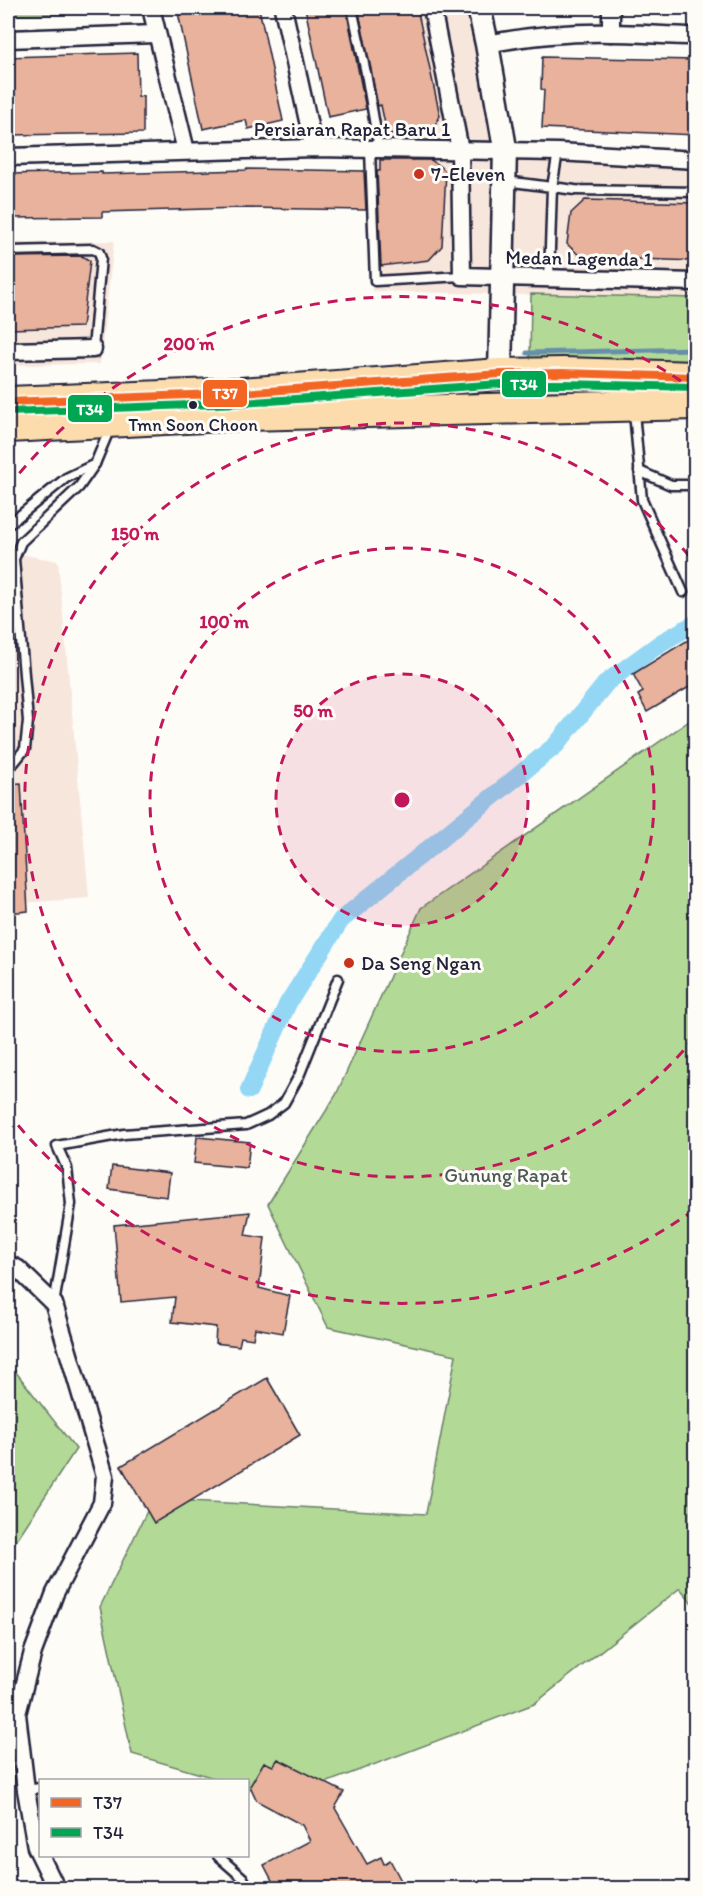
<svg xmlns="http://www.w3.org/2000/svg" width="703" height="1896" viewBox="0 0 703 1896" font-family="Itim,sans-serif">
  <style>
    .built { fill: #f7e6dc }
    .green { fill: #b2d996; stroke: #6a7e68; stroke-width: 1.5 }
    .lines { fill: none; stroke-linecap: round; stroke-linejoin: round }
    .stream { stroke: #668fab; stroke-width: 5 }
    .canal { stroke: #93d7f5; stroke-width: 18 }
    .building { fill: #e8b29c; stroke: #22223b; stroke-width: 1.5 }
    .lane-casing { stroke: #22223b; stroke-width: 13 }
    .street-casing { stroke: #22223b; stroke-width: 21 }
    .secondary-casing { stroke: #22223b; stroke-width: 27 }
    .highway-casing { stroke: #22223b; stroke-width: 34 }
    .lane { stroke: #fdfcf7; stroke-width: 8 }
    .street { stroke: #fdfcf7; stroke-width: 16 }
    .secondary { stroke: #fdfcf7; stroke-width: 22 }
    .highway { stroke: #fcdcac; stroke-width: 30 }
    .bus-1-casing { stroke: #fdfcf7; stroke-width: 12 }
    .bus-2-casing { stroke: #fdfcf7; stroke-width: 12 }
    .bus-1 { stroke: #f26522; stroke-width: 8 }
    .bus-2 { stroke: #00a651; stroke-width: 8 }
    .ring { fill: none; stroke: #c2185b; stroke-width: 3; stroke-dasharray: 10 8 }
    .poi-dot { fill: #c8321e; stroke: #fdfcf7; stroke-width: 2 }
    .bus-dot { fill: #22223b; stroke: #fdfcf7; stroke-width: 2 }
    .labels { text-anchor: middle; stroke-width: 6; stroke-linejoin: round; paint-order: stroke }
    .bus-label { font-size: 18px; fill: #22223b; stroke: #fdfcf7 }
    .street-label { font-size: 20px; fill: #22223b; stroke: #fdfcf7 }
    .poi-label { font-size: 20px; fill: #22223b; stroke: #fdfcf7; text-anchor: start }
    .park-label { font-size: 20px; fill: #4d5956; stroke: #fdfcf7 }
    .centre { fill: #c2185b; stroke: #fdfcf7; stroke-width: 3 }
    .ring-label { font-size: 18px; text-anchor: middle; font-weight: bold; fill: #c2185b; stroke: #fdfcf7; stroke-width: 6; stroke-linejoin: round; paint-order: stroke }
    .line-badge { stroke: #fdfcf7; stroke-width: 2 }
    .badge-label { font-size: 16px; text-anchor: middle; font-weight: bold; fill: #fff }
  </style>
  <rect width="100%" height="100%" fill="#fdfcf7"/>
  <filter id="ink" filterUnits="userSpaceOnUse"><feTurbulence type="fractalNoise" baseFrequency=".0167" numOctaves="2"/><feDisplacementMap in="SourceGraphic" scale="12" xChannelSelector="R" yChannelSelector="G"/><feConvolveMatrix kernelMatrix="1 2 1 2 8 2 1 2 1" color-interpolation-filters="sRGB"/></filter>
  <g filter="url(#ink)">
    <g class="built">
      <polygon points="349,8 477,8 502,149 695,160 695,299 372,291 375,132"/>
      <polygon points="114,241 100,364 8,365 8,243"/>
      <polygon points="8,552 58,561 89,898 8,904"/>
    </g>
    <g class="green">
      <polygon points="8,8 142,8 143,13 8,15"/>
      <polygon points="531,294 695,298 695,371 530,362"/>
      <polygon points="695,717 695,1607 680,1588 534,1704 283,1799 248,1788 248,1780 221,1780 132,1754 100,1607 153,1499 426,1514 456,1355 328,1327 268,1204 336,1095 421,908"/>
      <polygon points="8,1362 76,1449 8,1553"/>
    </g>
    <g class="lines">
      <polyline class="stream" points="527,353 696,349"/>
      <polyline class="canal" points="249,1090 288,1003 341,920 556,745 607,682 662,642 696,623"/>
    </g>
    <g class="building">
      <polygon points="177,8 259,8 283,121 248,129 246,120 203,129"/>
      <polygon points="305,8 346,8 366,109 328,117"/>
      <polygon points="358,8 417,8 440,116 431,132 387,134 381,105 378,106"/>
      <polygon points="137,53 138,97 143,96 143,133 8,135 8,57"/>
      <polygon points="542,57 696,60 696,135 542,128 544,90 541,89"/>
      <polygon points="380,160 431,160 446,171 442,246 429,260 381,266 377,171 380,171"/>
      <polygon points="247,169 364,171 366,210 241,208 102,212 102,217 8,218 8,174 102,172 102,174 247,170"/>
      <polygon points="585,200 696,203 696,261 581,257 567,244 571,213"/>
      <polygon points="82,256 90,261 82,327 8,329 8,257"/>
      <polygon points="696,635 696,683 647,712 638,695 643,692 633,674"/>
      <polygon points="21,783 28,911 8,913 8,784"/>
      <polygon points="197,1137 250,1142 247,1168 194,1163"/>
      <polygon points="112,1166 170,1173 167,1197 109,1189"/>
      <polygon points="250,1212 245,1235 265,1238 259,1288 290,1296 283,1333 255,1328 253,1339 241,1337 239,1346 215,1343 216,1327 172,1322 175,1297 121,1302 114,1225"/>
      <polygon points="267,1378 300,1435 154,1523 121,1466"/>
      <polygon points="278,1759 344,1792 335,1808 367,1864 381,1857 384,1864 390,1860 405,1888 276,1888 264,1865 310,1841 302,1825 257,1801 250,1786 264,1762 273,1766"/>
    </g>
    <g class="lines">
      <defs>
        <g id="lane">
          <polyline points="352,8 366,73 379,149"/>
          <polyline points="370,150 375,281 462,276"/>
          <polyline points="558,152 552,187 575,190 696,192"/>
          <polyline points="505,181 552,187 549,278"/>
          <polyline points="8,251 93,249 99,252 101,258 93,349"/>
          <polyline points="634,412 642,500 683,592"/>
          <polyline points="639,471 671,485 696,485"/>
          <polyline points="8,525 66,478 95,464 110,428"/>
          <polyline points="8,603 18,602"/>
          <polyline points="8,770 25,749 28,721 14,559 21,542 79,487 95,464"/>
          <polyline points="54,1304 71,1204 67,1168 57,1146 124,1134 246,1125 268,1115 284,1103 299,1076 338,979"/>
          <polyline points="26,1790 40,1788"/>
          <polyline points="218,1856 243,1878 248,1888"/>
        </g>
        <g id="street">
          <polyline points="151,8 186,151"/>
          <polyline points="283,8 314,148"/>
          <polyline points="432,8 460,150 462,276 696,282"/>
          <polyline points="611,33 611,8"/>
          <polyline points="8,39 156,34"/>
          <path d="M487,44C528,36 570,32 612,33C640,33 668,36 696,36"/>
          <polyline points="8,157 314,148 558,152 696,160"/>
          <polyline points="8,351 93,349"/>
          <polyline points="8,1264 18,1269 54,1304 105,1476 102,1503 55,1593 33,1652 17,1714 26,1790 36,1847 56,1888"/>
        </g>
        <polyline id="secondary" points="479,8 487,44 505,148 500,374"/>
        <g id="highway">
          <polyline points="8,402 241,393 500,374 563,373 696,377"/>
          <polyline points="8,427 244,415 696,404"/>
        </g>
      </defs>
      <use href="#lane" class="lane-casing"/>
      <use href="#street" class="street-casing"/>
      <use href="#secondary" class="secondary-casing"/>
      <use href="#highway" class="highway-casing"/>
      <use href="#lane" class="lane"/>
      <use href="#street" class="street"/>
      <use href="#secondary" class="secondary"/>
      <use href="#highway" class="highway"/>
      <defs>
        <polyline id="bus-1" points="8,402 241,393 500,374 563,373 696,377"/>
        <polyline id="bus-2" points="8,412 242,403 500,384 563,384 696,387"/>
      </defs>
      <use href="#bus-1" class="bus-1-casing"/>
      <use href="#bus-2" class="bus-2-casing"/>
      <use href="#bus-1" class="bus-1"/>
      <use href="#bus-2" class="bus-2"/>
    </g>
  </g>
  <circle cx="402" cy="800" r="126" fill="#c2185b" fill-opacity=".12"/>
  <g class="ring">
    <circle cx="402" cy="800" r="126"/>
    <circle cx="402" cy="800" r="252"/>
    <path d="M695 1037A377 377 0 1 1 695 563"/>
    <path d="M694 1210A503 503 0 0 1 8 1113M8 487A503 503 0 0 1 694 390"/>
  </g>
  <g class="poi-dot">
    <circle cx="419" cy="174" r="6"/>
    <circle cx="349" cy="963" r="6"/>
  </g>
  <circle class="bus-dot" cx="193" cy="405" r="5"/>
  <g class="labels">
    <g class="bus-label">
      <text x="193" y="431">Tmn Soon Choon</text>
    </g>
    <g class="street-label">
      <text x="352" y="136">Persiaran Rapat Baru 1</text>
      <text transform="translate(579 258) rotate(1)" y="7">Medan Lagenda 1</text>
    </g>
    <g class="poi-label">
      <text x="431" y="181">7-Eleven</text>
      <text x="361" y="970">Da Seng Ngan</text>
    </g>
    <g class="park-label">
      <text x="506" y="1182">Gunung Rapat</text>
    </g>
  </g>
  <circle cx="402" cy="800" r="9" class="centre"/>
  <g class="ring-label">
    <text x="189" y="350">200 m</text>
    <text x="135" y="540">150 m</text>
    <text x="224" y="628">100 m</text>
    <text x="313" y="717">50 m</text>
  </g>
  <g class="line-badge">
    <rect x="501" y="370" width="46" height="28" rx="6" fill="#00a651"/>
    <rect x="202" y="379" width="46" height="29" rx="6" fill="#f26522"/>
    <rect x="67" y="394" width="46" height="29" rx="6" fill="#00a651"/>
  </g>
  <g class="badge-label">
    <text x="524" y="390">T34</text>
    <text x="225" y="399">T37</text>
    <text x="90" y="415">T34</text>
  </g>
  <rect width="703" height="1896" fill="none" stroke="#fdfcf7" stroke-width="30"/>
  <rect x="15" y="15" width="673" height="1866" fill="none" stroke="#22223b" stroke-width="2" filter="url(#ink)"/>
  <rect x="39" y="1779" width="210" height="78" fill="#fdfcf7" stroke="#a5a5ac" stroke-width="1.5"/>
  <rect x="51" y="1798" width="30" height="9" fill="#f26522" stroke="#a5a5ac" stroke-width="1.5"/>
  <text x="93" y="1809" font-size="18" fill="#22223b">T37</text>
  <rect x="51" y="1828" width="30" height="9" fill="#00a651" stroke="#a5a5ac" stroke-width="1.5"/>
  <text x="93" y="1839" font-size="18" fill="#22223b">T34</text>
</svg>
